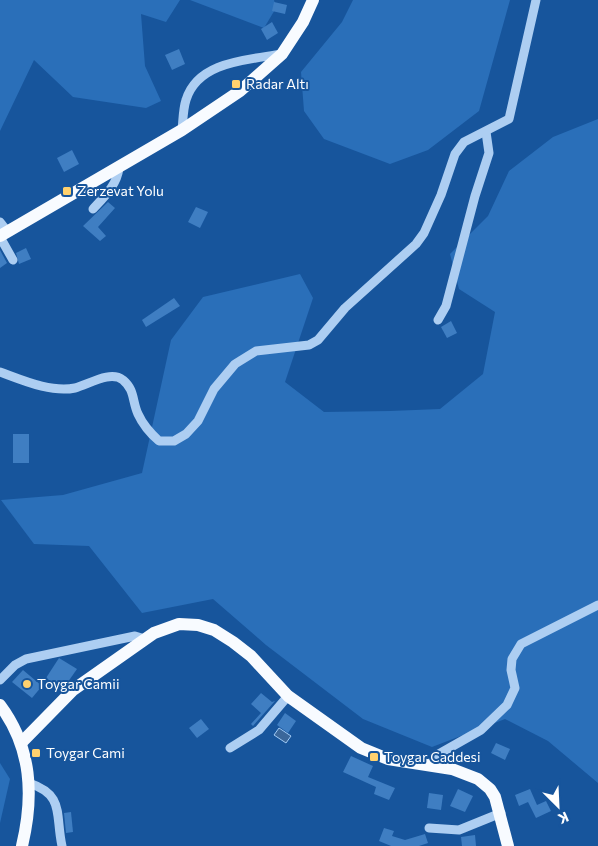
<svg xmlns="http://www.w3.org/2000/svg" width="598" height="846" font-family="Commissioner,sans-serif">
	<style>
		.green { fill: #2a6fb9 }
		.water { fill: #3b679a; stroke: #a0caf5 }
		.building { fill: #3f7ec2 }
		.lines { fill: none; stroke-linecap: round; stroke-linejoin: round }
		.minor { stroke: #adcef2; stroke-width: 9 }
		.major { stroke: #f8fbff; stroke-width: 12 }
		.poi-dot { fill: #ffd16e; stroke: #17559c; stroke-width: 2 }
		.labels { text-anchor: middle; stroke-width: 4; stroke-linejoin: round; paint-order: stroke }
		.poi-label { font-size: 14px; fill: #fff; stroke: #17559c; text-anchor: start }
	</style>
	<rect width="100%" height="100%" fill="#17559c"/>
	<!-- green -->
	<g class="green">
		<polygon points="0,0 180,0 166,22 141,14 145,66 161,101 146,108 73,97 34,60 0,131"/>
		<polygon points="190,0 274,0 276,8 264,28"/>
		<polygon points="353,0 510,0 479,111 428,150 390,164 324,139 304,111 301,72 342,22"/>
		<polygon points="598,119 598,783 548,741 505,719 432,747 363,719 266,645 213,599 142,613 89,546 34,544 1,500 63,495 142,473 171,340 203,297 300,274 313,298 285,382 324,412 390,411 440,409 483,374 495,312 459,289 450,254 488,216 509,171 553,137"/>
		<polygon points="0,763 10,779 0,823"/>
	</g>
	<!-- water -->
	<polygon class="water" points="279,728 291,736 286,743 274,735"/>
	<!-- building -->
	<g class="building">
		<polygon points="274,2 287,5 285,14 272,11"/>
		<polygon points="272,22 278,33 267,40 261,29"/>
		<polygon points="179,49 185,64 172,70 165,55"/>
		<polygon points="72,150 79,164 64,172 57,158"/>
		<polygon points="108,202 115,208 98,227 106,236 100,241 83,226"/>
		<polygon points="196,207 208,212 200,228 188,222"/>
		<polygon points="26,248 31,259 19,264 16,253"/>
		<polygon points="0,250 7,263 0,268"/>
		<polygon points="174,298 180,306 146,327 142,320"/>
		<polygon points="451,321 457,333 447,338 441,327"/>
		<rect x="13" y="434" width="16" height="29"/>
		<polygon points="59,658 77,669 63,689 46,678"/>
		<polygon points="23,670 42,686 32,698 12,682"/>
		<polygon points="261,693 272,702 275,701 253,726 251,724 261,713 251,704"/>
		<polygon points="285,713 296,721 288,733 277,725"/>
		<polygon points="201,719 209,729 197,738 189,728"/>
		<polygon points="496,743 510,749 505,760 491,753"/>
		<polygon points="351,756 373,766 368,777 395,788 389,800 374,794 376,787 343,772"/>
		<polygon points="458,789 473,796 465,812 450,806"/>
		<polygon points="530,789 537,805 546,801 551,811 536,818 528,802 519,806 515,795"/>
		<polygon points="429,793 443,795 441,810 427,808"/>
		<polygon points="71,812 73,832 66,833 64,813"/>
		<polygon points="384,828 394,831 392,836 405,840 425,834 428,843 419,846 391,846 379,841"/>
		<polygon points="475,835 476,846 462,846 461,837"/>
	</g>
	<g class="lines">
		<!-- minor -->
		<g class="minor">
			<path d="M 182,130 C 183,121 183,109 186,100 C 198,61 248,60 282,54"/>
			<path d="M 93,209 C 104,197 117,185 119,168"/>
			<polyline points="0,222 7,231"/>
			<polyline points="0,237 13,260"/>
			<polyline points="438,320 446,306 475,196 489,153 486,132"/>
			<path d="M 0,372 C 22,380 51,393 75,388 C 88,385 110,370 123,380 C 135,390 132,401 138,414 C 143,425 150,433 159,441 L 174,441 L 186,434 L 198,421 L 214,389 L 235,364 L 256,351 L 309,345 L 318,340 L 345,308 L 416,244 L 424,233 L 441,195 L 455,154 L 464,142 L 509,119 L 536,0"/>
			<polyline points="0,680 15,665 26,659 135,636 145,639"/>
			<polyline points="230,748 259,730 288,696"/>
			<polyline points="429,766 437,755 481,730 507,705 515,688 511,670 512,659 521,644 598,605"/>
			<path d="M 29,783 C 65,795 55,814 62,846"/>
			<polyline points="429,828 459,830 501,813"/>
		</g>
		<!-- major -->
		<g class="major">
			<polyline points="0,236 182,130 240,91 282,54 303,22 313,0"/>
			<path d="M 0,705 C 32,748 34,796 22,846"/>
			<polyline points="22,742 73,690 154,633 179,624 198,625 214,630 233,642 251,656 288,696 361,748 388,759 452,769 478,779 490,789 495,797 508,846"/>
		</g>
	</g>
	<!-- markers -->
	<g class="poi-dot">
		<rect x="231" y="79" width="10" height="10" rx="2.5"/>
		<rect x="62" y="186" width="10" height="10" rx="2.5"/>
		<circle cx="27" cy="684" r="5"/>
		<rect x="31" y="748" width="10" height="10" rx="2.5"/>
		<rect x="369" y="752" width="10" height="10" rx="2.5"/>
	</g>
	<g class="labels">
		<!-- poi labels -->
		<g class="poi-label">
			<text x="246" y="89">Radar Altı</text>
			<text x="77" y="196">Zerzevat Yolu</text>
			<text x="37" y="689">Toygar Camii</text>
			<text x="46" y="758">Toygar Cami</text>
			<text x="384" y="762">Toygar Caddesi</text>
		</g>
	</g>
	<!-- north arrow -->
	<g transform="translate(558 806) rotate(156)" stroke="#17559c" stroke-width="4" paint-order="stroke">
	<path d="M0-4L9 19L0 12L-9 19Z" fill="#ffffff"/>
	<text y="-8" font-size="14" font-weight="bold" text-anchor="middle" fill="#ffffff">K</text>
	</g>
</svg>
